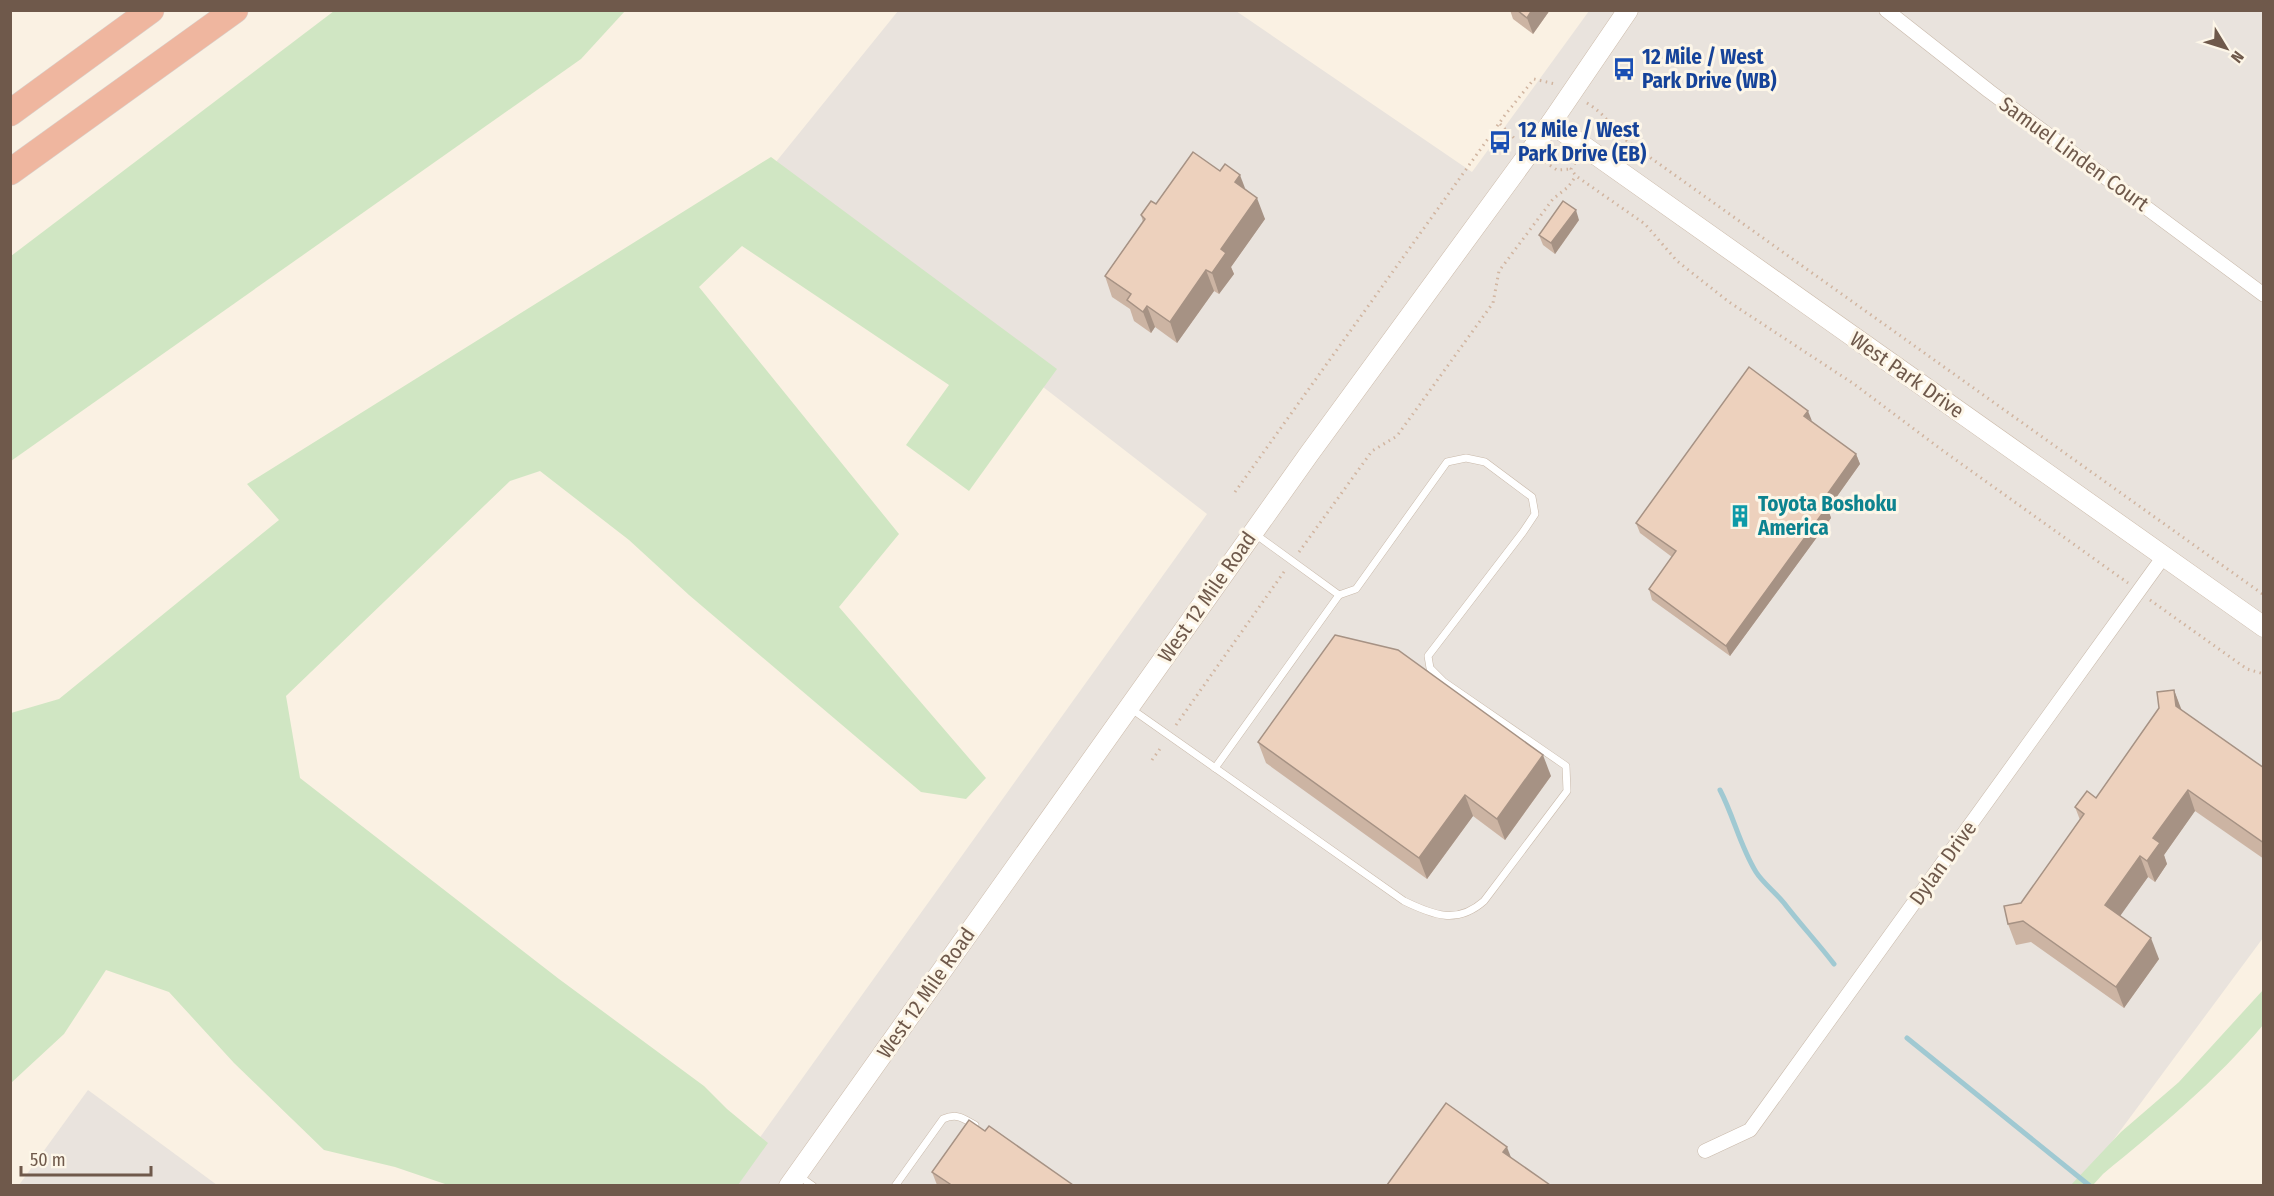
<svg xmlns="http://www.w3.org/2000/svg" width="2274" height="1196" font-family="'Fira Sans Condensed',sans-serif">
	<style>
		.industrial { fill: #e9e3dd }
		.green { fill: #d0e6c3 }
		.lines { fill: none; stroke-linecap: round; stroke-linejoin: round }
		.stream { stroke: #a0c9d2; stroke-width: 5 }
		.lane-casing { stroke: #c9b9aa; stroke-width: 8 }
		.street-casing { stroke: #c9b9aa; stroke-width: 15 }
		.secondary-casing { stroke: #ccbaa9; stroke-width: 21 }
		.highway-casing { stroke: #d7d1cd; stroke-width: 27 }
		.path { stroke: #d1b5a0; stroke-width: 3; stroke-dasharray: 1.5 4.5; stroke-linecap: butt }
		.lane { stroke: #fff; stroke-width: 7 }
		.street { stroke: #fff; stroke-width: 14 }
		.secondary { stroke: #fff; stroke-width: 20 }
		.highway { stroke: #efb69f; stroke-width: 26 }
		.wall { fill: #ccb4a3 }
		.shaded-wall { fill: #a69284 }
		.building { fill: #edd1bd; stroke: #a69284; stroke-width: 1.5 }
		.labels { text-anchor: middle; stroke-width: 6; stroke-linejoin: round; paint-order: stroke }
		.transit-label { font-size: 21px; font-weight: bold; fill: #164399; stroke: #fdf6e8; text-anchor: start }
		.street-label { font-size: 21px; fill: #6f594b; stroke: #fdf6e8 }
		.culture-label { font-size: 21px; font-weight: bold; fill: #0d838f; stroke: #fdf6e8; text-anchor: start }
	</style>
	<rect width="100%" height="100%" fill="#faf1e3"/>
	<!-- industrial -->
	<g class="industrial">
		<polygon points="898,11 1236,11 1472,172 1589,11 2263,11 2263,938 2080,1185 725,1186 1207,514 767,173"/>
		<polygon points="88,1090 217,1185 19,1185"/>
	</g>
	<!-- green -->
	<g class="green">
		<polygon points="334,11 625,11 581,59 11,461 11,256"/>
		<polygon points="771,157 1057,369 969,491 906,445 949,385 742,246 699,287 899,534 839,607 986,778 966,799 921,792 689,595 629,540 540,471 510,481 286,696 300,778 559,979 704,1086 727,1109 768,1143 738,1185 448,1185 395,1167 324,1150 234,1063 169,992 106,970 64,1034 11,1083 11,713 59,699 279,520 247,484"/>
		<path d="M 2263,990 L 2263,1025 C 2216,1081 2159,1128 2103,1174 L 2093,1185 L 2071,1185 L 2121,1132 L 2179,1082 Z"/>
	</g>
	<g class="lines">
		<!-- stream -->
		<g class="stream">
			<path d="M 1720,790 C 1734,817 1740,846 1756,872 C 1763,883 1775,892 1784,903 C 1800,924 1818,943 1834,964"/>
			<polyline points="1907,1038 2090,1186"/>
		</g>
		<!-- lane casing -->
		<g class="lane-casing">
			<g id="lane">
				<path d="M 1130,708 L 1404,901 C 1433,915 1457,925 1484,901 L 1567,791 L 1566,766 L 1444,682 L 1430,668 L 1428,656 L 1523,532 L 1535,514 L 1532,497 L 1485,462 L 1466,458 L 1447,462 L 1356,589 L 1339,595 L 1255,534"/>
				<polyline points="1215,768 1339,595"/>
				<polyline points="799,1176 813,1186"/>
				<path d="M 895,1186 L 943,1119 C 957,1113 963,1118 975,1125"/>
			</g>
		</g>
		<!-- street casing -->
		<g class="street-casing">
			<g id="street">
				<polyline points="1886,10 1989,91 2264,295"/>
				<polyline points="1705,1151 1750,1130 2164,556"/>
			</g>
		</g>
		<!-- secondary casing -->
		<g class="secondary-casing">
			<g id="secondary">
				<polyline points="1551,123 2264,627"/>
				<polyline points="789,1186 1309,454 1551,123 1628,10"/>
			</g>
		</g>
		<!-- highway casing -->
		<g class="highway-casing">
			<g id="highway">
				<polyline points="10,113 151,10"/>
				<polyline points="10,172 235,10"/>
			</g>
		</g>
		<!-- path -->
		<g class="path">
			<path d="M 1587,103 C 1605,114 1612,127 1627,141 L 2264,595"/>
			<polyline points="1500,124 1516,140"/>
			<polyline points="1597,133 1608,120"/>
			<polyline points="1545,162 1557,170 1571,169"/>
			<polyline points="1575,163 1571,169 1576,176 1645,224 1677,261 1729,302 1854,384 1942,450 2128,583"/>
			<polyline points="1235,492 1505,115 1534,79 1555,84"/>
			<polyline points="1299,552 1372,451 1397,436 1493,303 1499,271 1553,199 1568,187 1576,176"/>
			<polyline points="2150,600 2247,669 2264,674"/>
			<polyline points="1176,725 1286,569"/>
			<polyline points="1152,760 1162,746"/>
		</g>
		<!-- lane -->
		<use href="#lane" class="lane"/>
		<!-- street -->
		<use href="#street" class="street"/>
		<!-- secondary -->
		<use href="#secondary" class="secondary"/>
		<!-- highway -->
		<use href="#highway" class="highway"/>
	</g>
	<!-- wall -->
	<g class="wall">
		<polygon points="1510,10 1550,10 1533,34 1513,19"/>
		<polygon points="1246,189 1265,219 1231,267 1234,274 1219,294 1214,291 1177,343 1155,327 1151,333 1134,321 1130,309 1112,297 1105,276 1143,222 1141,215"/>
		<polygon points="1579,220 1555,254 1543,245 1539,235"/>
		<polygon points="1812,422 1856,454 1860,464 1828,509 1831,518 1730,656 1652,600 1649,589 1672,557 1640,533 1636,523"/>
		<polygon points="2174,690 2181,710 2264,768 2264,859 2195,811 2164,855 2167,864 2155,882 2148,877 2120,915 2159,959 2124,1008 2031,942 2016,945 2008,924 2021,903 2080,820 2075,807 2096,798"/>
		<polygon points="1258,742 1551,776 1505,840 1473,816 1427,879 1266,763"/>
		<polygon points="985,1131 1073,1185 937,1185 932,1172"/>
	</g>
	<!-- shaded-wall -->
	<g class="shaded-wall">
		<polygon points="1532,10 1550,10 1533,34 1527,18"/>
		<polygon points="1240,175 1248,196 1235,182"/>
		<polygon points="1257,198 1265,219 1231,267 1234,274 1219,294 1212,273 1221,249"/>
		<polygon points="1576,210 1579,220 1555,254 1551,243"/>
		<polygon points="1206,270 1214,291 1177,343 1170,322"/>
		<polygon points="1147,306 1155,327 1151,333 1143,312"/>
		<polygon points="1808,411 1812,421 1804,416"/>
		<polygon points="1856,454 1860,464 1828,509 1831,518 1730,656 1726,646 1821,503"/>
		<polygon points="2174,690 2182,711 2176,706"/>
		<polygon points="1543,755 1551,776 1505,840 1497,819"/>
		<polygon points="2188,790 2195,811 2164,855 2167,864 2155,882 2147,861 2153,838"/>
		<polygon points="1465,795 1473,816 1427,879 1419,858"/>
		<polygon points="2140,856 2148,877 2113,926 2105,905"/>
		<polygon points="2151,938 2159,959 2124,1008 2116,987"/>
		<polygon points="1507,1147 1515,1168 1503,1152"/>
	</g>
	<!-- building -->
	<g class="building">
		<polygon points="1517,10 1532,10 1527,18"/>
		<polygon points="1193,152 1220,171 1225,164 1240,175 1235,182 1257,198 1221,249 1226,253 1212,273 1206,270 1170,322 1147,306 1143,312 1127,300 1131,294 1105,276 1145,219 1141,215 1151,201 1156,204"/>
		<polygon points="1563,201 1576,210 1551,243 1539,235"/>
		<polygon points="1749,367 1808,411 1804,416 1856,454 1821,503 1827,507 1726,646 1649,589 1676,551 1636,523"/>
		<polygon points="1335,635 1398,650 1543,755 1497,819 1465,795 1419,858 1258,742"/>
		<polygon points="2174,690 2176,706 2264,768 2264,843 2188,790 2153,838 2160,843 2147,861 2140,856 2105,905 2151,938 2116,987 2023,921 2008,924 2004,906 2021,903 2084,814 2075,807 2087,791 2096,798 2159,708 2157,692"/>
		<polygon points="1446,1103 1507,1147 1503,1152 1550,1185 1387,1185"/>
		<polygon points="969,1120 985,1131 989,1126 1073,1185 949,1185 950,1184 932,1172"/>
	</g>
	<!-- icons -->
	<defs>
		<g id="bus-bare" transform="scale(1.8)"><path d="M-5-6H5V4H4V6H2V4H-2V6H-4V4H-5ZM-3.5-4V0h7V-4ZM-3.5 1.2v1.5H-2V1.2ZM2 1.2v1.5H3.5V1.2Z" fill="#1a4fb4" stroke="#fdf6e8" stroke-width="2.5" paint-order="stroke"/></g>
		<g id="building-bare" transform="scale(1.8)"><path d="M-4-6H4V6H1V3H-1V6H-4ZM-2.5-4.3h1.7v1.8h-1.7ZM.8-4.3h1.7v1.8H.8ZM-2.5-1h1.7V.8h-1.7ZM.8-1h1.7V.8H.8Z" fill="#0f9aa8" stroke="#fdf6e8" stroke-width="2.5" paint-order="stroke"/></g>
	</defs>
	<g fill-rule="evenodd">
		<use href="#bus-bare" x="1624" y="69"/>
		<use href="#bus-bare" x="1500" y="142"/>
		<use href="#building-bare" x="1740" y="516"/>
	</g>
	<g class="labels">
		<!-- transit labels -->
		<g class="transit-label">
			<text x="1642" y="64">12 Mile / West<tspan x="1642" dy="24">Park Drive (WB)</tspan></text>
			<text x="1518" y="137">12 Mile / West<tspan x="1518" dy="24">Park Drive (EB)</tspan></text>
		</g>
		<!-- street labels -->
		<g class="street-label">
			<text transform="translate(2074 154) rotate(36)" y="7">Samuel Linden Court</text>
			<text transform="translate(1907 375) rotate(35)" y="7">West Park Drive</text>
			<text transform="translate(1207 597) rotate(-55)" y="7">West 12 Mile Road</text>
			<text transform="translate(1943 863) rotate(-54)" y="7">Dylan Drive</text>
			<text transform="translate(926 993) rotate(-55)" y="7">West 12 Mile Road</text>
		</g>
		<!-- culture labels -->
		<g class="culture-label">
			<text x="1758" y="511">Toyota Boshoku<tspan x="1758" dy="24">America</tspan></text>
		</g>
	</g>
	<!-- border -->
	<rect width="2274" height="1196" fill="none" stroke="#6f594b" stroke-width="24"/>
	<!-- north arrow -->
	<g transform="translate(2226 48) rotate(128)" stroke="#fdf6e8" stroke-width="4.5" paint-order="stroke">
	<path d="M0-4.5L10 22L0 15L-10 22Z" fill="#6f594b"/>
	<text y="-9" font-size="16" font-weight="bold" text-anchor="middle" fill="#6f594b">N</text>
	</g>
	<!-- scale -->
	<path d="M21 1166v9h130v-9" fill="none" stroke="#6f594b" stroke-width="3"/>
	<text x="30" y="1166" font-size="18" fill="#6f594b" stroke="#fdf6e8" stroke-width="4.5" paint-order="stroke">50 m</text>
</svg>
